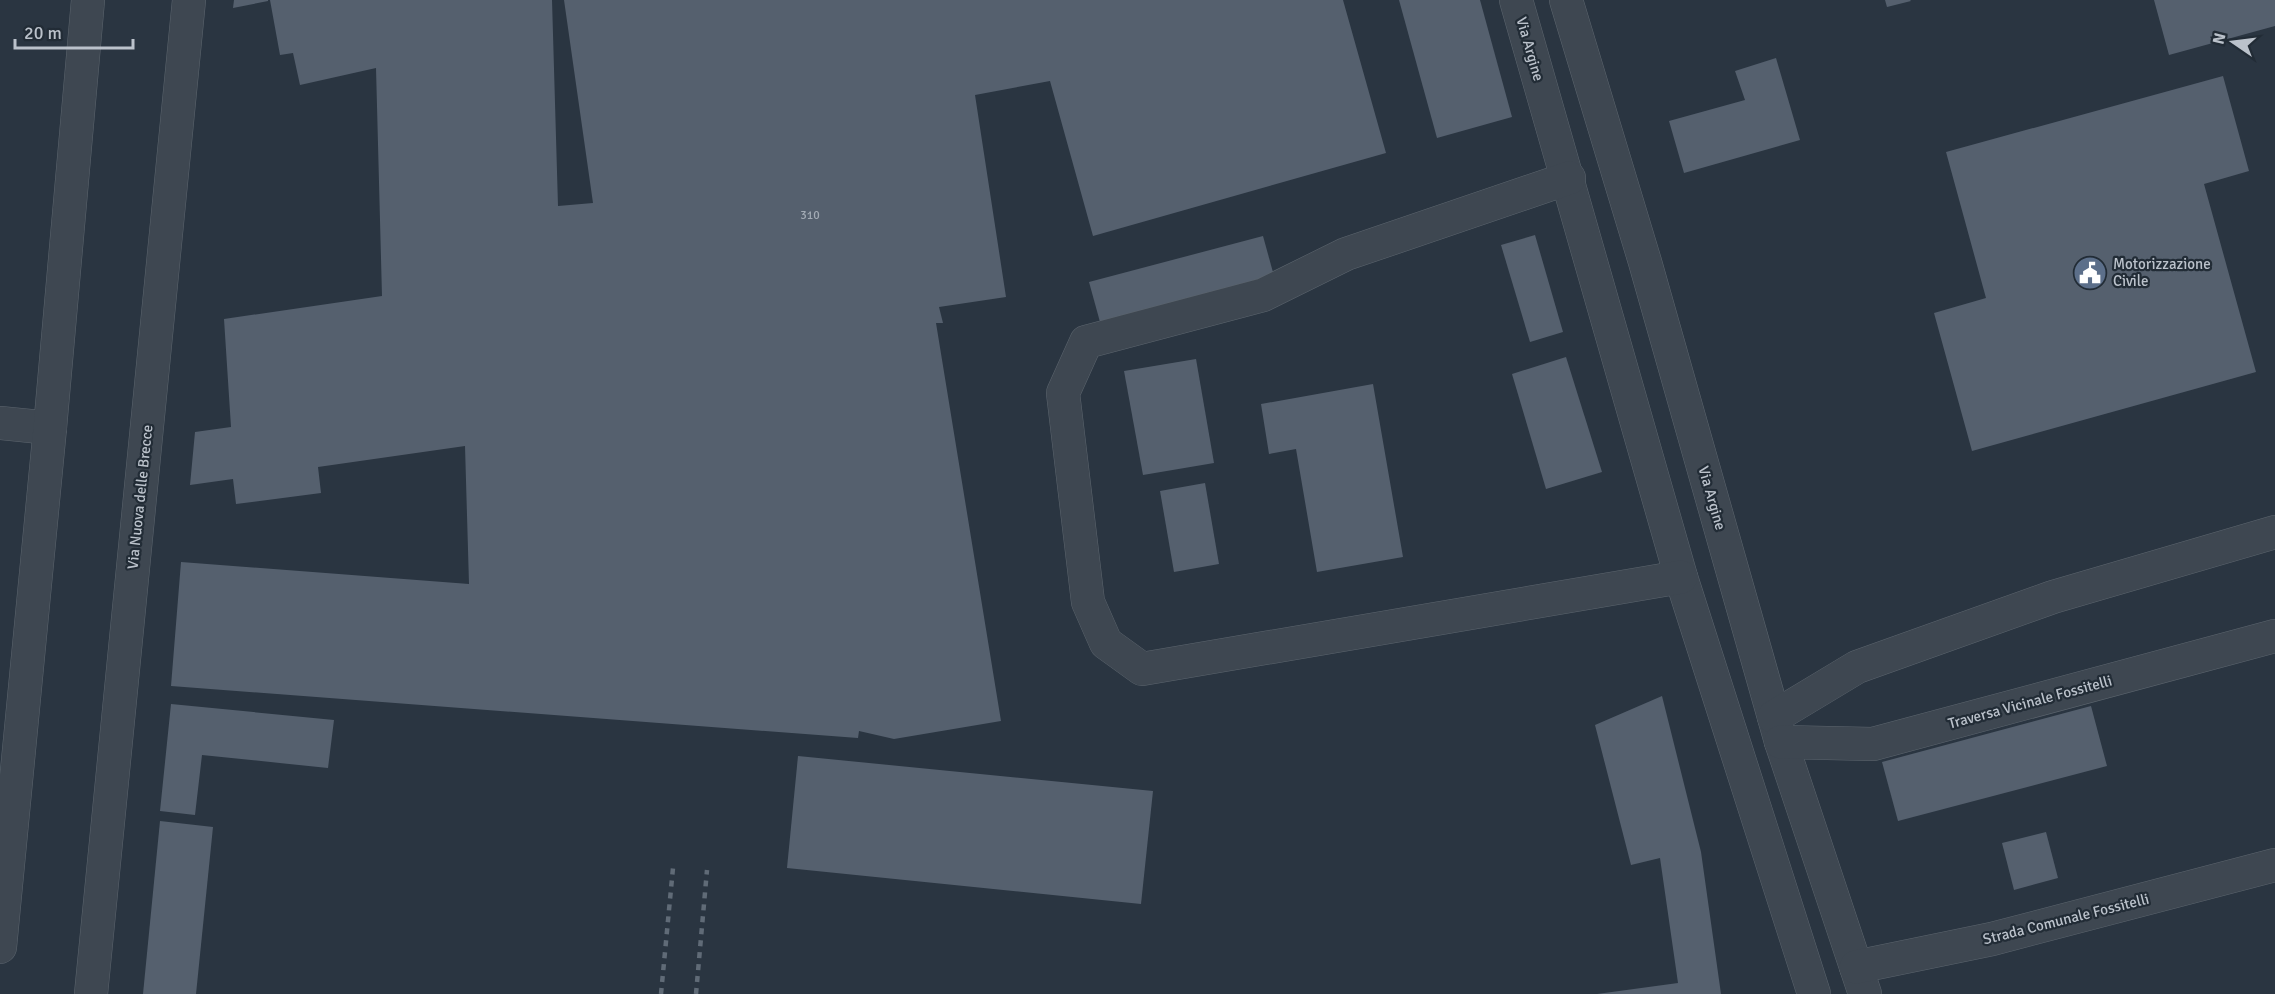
<svg xmlns="http://www.w3.org/2000/svg" width="2275" height="994" font-family="Signika,sans-serif">
	<style>
		.building { fill: #55606e }
		.lines { fill: none; stroke-linecap: round; stroke-linejoin: round }
		.minor-casing { stroke: #5c656e; stroke-width: 34 }
		.minor { stroke: #3e4751; stroke-width: 33 }
		.rail { stroke: #606b77; stroke-width: 4.5; stroke-dasharray: 6 6; stroke-linecap: butt }
		.labels { text-anchor: middle; stroke-width: 4.5; stroke-linejoin: round; paint-order: stroke }
		.number-label { font-size: 12px; fill: #a2aab4 }
		.street-label { font-size: 15px; fill: #bbc2cb; stroke: #222c36 }
		.poi-label { font-size: 15px; fill: #bbc2cb; stroke: #222c36; text-anchor: start }
	</style>
	<rect width="100%" height="100%" fill="#2a3541"/>
	<!-- building -->
	<g class="building">
		<polygon points="234,0 268,0 268,1 233,8"/>
		<polygon points="270,0 552,0 558,206 593,203 564,0 1343,0 1386,153 1093,236 1050,81 975,95 1006,297 939,307 943,323 936,323 1001,721 894,739 859,731 858,738 171,686 181,562 469,584 465,446 318,467 321,493 236,504 233,479 190,485 195,432 231,427 224,319 382,296 376,68 300,85 293,53 280,55"/>
		<polygon points="1399,0 1480,0 1512,117 1437,138"/>
		<polygon points="1885,0 1910,0 1911,1 1887,7"/>
		<polygon points="2154,0 2275,0 2275,26 2169,55"/>
		<polygon points="1776,58 1800,140 1684,173 1669,121 1745,100 1735,71"/>
		<polygon points="2223,76 2249,171 2204,184 2256,372 1972,451 1934,313 1986,298 1946,152"/>
		<polygon points="1535,235 1563,332 1530,342 1501,245"/>
		<polygon points="1263,236 1274,276 1100,322 1089,282"/>
		<polygon points="1566,357 1602,472 1546,489 1512,374"/>
		<polygon points="1196,359 1214,463 1143,475 1124,371"/>
		<polygon points="1373,384 1403,557 1317,572 1296,449 1269,454 1261,404"/>
		<polygon points="1205,483 1219,564 1174,572 1160,491"/>
		<polygon points="1662,696 1701,852 1721,994 1597,994 1678,983 1660,858 1631,865 1595,725"/>
		<polygon points="171,704 334,720 328,768 202,755 195,815 160,811"/>
		<polygon points="2091,706 2107,766 1898,821 1882,762"/>
		<polygon points="798,756 1153,791 1141,904 787,868"/>
		<polygon points="160,821 213,827 196,994 143,994"/>
		<polygon points="2046,832 2058,878 2014,890 2002,843"/>
	</g>
	<g class="lines">
		<!-- minor casing -->
		<g class="minor-casing">
			<g id="minor">
				<polyline points="1516,0 1681,577 1814,994"/>
				<polyline points="1566,0 1645,262 1781,742 1865,994"/>
				<polyline points="1569,178 1346,254 1263,295 1086,342 1063,393 1088,602 1106,643 1142,669 1681,577"/>
				<polyline points="0,423 50,428"/>
				<polyline points="1774,717 1857,667 2053,597 2275,532"/>
				<polyline points="1781,742 1873,744 2275,636"/>
				<polyline points="0,947 50,428 88,0"/>
				<polyline points="1856,967 1992,939 2275,865"/>
				<polyline points="91,994 189,0"/>
			</g>
		</g>
		<!-- minor -->
		<use href="#minor" class="minor"/>
		<!-- rail -->
		<g class="rail">
			<polyline points="661,994 673,868"/>
			<polyline points="696,994 707,870"/>
		</g>
	</g>
	<!-- icons -->
	<defs>
		<g id="civic-disc" transform="scale(1.725)"><circle r="9.5" fill="#5c6f8a" stroke="#222c36"/><path d="M-.6-6.5H3V-4.5H.6V-3L4-1V1h2V6H-6V1h2V-1L-.6-3ZM-1.2 2.5V6h2.4V2.5Z" fill="#fff"/></g>
	</defs>
	<g fill-rule="evenodd">
		<use href="#civic-disc" x="2090" y="273"/>
	</g>
	<g class="labels">
		<!-- number labels -->
		<g class="number-label">
			<text x="810" y="219">310</text>
		</g>
		<!-- street labels -->
		<g class="street-label">
			<text transform="translate(1530 49) rotate(74)" y="5">Via Argine</text>
			<text transform="translate(140 497) rotate(-84)" y="5">Via Nuova delle Brecce</text>
			<text transform="translate(1712 498) rotate(74)" y="5">Via Argine</text>
			<text transform="translate(2030 702) rotate(-15)" y="5">Traversa Vicinale Fossitelli</text>
			<text transform="translate(2066 919) rotate(-14)" y="5">Strada Comunale Fossitelli</text>
		</g>
		<!-- poi labels -->
		<g class="poi-label">
			<text x="2113" y="269">Motorizzazione<tspan x="2113" dy="17">Civile</tspan></text>
		</g>
	</g>
	<!-- north arrow -->
	<g transform="translate(2233 42) rotate(284)" stroke="#222c36" stroke-width="4.5" paint-order="stroke">
	<path d="M0-4.5L10 22L0 15L-10 22Z" fill="#bbc2cb"/>
	<text y="-9" font-size="16" font-weight="bold" text-anchor="middle" fill="#bbc2cb">N</text>
	</g>
	<!-- scale -->
	<path d="M15 39v9h118v-9" fill="none" stroke="#bbc2cb" stroke-width="3"/>
	<text x="24" y="39" font-size="18" fill="#bbc2cb" stroke="#222c36" stroke-width="4.5" paint-order="stroke">20 m</text>
</svg>
